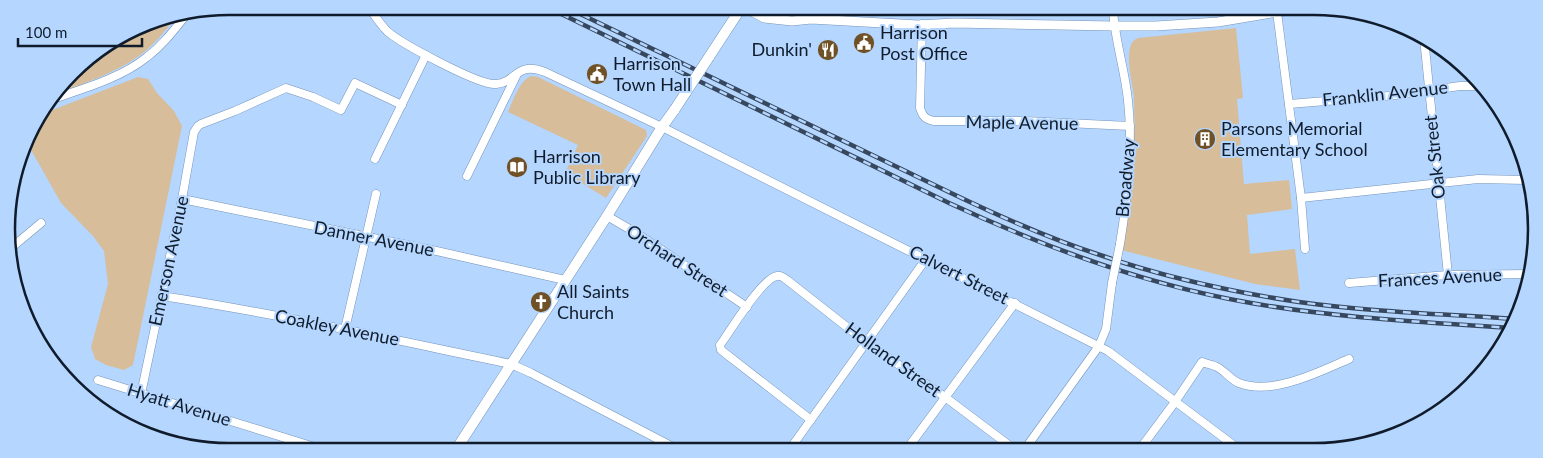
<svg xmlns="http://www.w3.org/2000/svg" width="1543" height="458" font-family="Lato,sans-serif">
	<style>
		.green { fill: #d7bd99 }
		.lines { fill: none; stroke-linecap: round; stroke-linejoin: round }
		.minor-casing { stroke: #7594ba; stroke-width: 9 }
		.tertiary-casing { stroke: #7594ba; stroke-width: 10 }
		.secondary-casing { stroke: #7594ba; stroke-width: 11 }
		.minor { stroke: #fff; stroke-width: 8 }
		.tertiary { stroke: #fff; stroke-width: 9 }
		.secondary { stroke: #fff; stroke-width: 10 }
		.rail-casing { stroke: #37485e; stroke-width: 4.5 }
		.rail { stroke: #b5d6ff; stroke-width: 2.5; stroke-dasharray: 8; stroke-linecap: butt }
		.minor-bridge-casing { stroke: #7594ba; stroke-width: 9; stroke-linecap: butt }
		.secondary-bridge-casing { stroke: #7594ba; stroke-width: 11; stroke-linecap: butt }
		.minor-bridge { stroke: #fff; stroke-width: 8 }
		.secondary-bridge { stroke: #fff; stroke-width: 10 }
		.labels { text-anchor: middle; stroke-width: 4; stroke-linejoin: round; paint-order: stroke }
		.poi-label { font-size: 18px; fill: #101c2b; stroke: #b5d6ff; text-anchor: start }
		.street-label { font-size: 18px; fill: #101c2b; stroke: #b5d6ff }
		.rim { fill: none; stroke: #101c2b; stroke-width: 2.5 }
	</style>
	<rect width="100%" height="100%" fill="#b5d6ff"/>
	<!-- green -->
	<g class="green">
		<path d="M 177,17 C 168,26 161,37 151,46 C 127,69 88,82 58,93 L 82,62 L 144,23 Z"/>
		<path d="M 1236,28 L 1243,98 L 1237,99 L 1244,184 L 1289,180 L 1292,209 L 1247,215 L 1250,254 L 1295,249 L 1300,290 L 1255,284 L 1121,250 C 1126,212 1131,174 1134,136 C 1135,124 1134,111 1134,98 C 1133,83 1121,44 1138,38 Z"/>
		<path d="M 531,76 L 538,77 L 646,130 L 647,136 L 606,198 L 565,173 L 578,145 L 508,112 C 513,101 519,81 531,76 Z"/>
		<polygon points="138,77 148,79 157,93 174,111 182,126 133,365 124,370 106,365 95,359 91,347 108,284 104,251 93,236 61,203 26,141 29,130 42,114"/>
	</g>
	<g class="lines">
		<!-- minor casing -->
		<g class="minor-casing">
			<g id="minor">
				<path d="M 368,7 C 374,14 380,24 387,31 C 400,43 480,86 496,84 C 518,82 515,61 545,72 L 662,127 L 1108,351 L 1240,450"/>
				<path d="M 1113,10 C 1115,41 1125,70 1128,101 C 1133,144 1127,201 1120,244"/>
				<polyline points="1277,12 1301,198 1305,249"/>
				<path d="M 922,24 L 920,108 C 923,117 925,119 934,121 L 1024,121 L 1130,126"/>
				<polyline points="1424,38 1448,275"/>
				<path d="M 53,99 C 85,88 121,78 147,57 C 163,45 174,30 186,15"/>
				<polyline points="1289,104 1388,96 1460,86 1480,86"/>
				<polyline points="375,159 426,55"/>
				<polyline points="467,176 517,74"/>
				<polyline points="1301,198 1478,179 1530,180"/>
				<polyline points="182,199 432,250 565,280"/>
				<polyline points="607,216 638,234 747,307"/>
				<polyline points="11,248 41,223"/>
				<polyline points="1349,283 1448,275 1532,274"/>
				<path d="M 162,296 C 279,314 395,340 511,364 L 531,373 L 675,448"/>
				<polyline points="345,329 376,194"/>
				<polyline points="98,380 318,448"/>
				<polyline points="141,394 182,199 194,132 198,126 201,124 235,111 286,88 313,97 341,110 355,83 402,105"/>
				<path d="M 811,420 L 721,350 L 720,345 L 725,338 C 733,326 764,277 777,276 C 781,275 784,278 787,280 L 866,342 L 945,397 L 1014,449"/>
				<polyline points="790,449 926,259"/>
				<polyline points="907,449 1015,303"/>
				<polyline points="1025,449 1099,346 1106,329 1112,283"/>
				<path d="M 1140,449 L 1175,402 L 1202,362 C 1207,364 1213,365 1217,367 C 1225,371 1231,380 1239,383 C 1272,396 1319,372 1349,359"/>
			</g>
		</g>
		<!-- tertiary casing -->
		<g class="tertiary-casing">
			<polyline id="tertiary" points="746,8 764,18 792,21 811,19 918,25 954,23 1114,26 1156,26 1218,22 1277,12 1292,10"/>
		</g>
		<!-- secondary casing -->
		<g class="secondary-casing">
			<g id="secondary">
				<polyline points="709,57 741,8"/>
				<polyline points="457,448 607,216 662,127 675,109"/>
			</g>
		</g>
		<!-- minor -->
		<use href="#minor" class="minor"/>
		<!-- tertiary -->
		<use href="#tertiary" class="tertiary"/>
		<!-- secondary -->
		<use href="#secondary" class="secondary"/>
		<!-- rail casing -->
		<g class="rail-casing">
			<g id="rail">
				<path d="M 547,7 L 949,203 C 1046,248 1146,285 1251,303 C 1337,318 1424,322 1512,328"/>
				<path d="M 568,8 L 953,194 C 1001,217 1050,239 1100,255 C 1164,277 1232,292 1299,302 C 1371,312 1443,314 1515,319"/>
			</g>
		</g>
		<!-- rail -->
		<use href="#rail" class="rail"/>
		<!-- minor-bridge casing -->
		<g class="minor-bridge-casing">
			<polyline id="minor-bridge" points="1112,283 1120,244"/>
		</g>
		<!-- secondary-bridge casing -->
		<g class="secondary-bridge-casing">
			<polyline id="secondary-bridge" points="675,109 709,57"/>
		</g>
		<!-- minor-bridge -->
		<use href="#minor-bridge" class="minor-bridge"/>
		<!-- secondary-bridge -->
		<use href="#secondary-bridge" class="secondary-bridge"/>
	</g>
	<!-- icons -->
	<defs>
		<g id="civic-disc" transform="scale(1.125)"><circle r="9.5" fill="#6f5125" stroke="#b5d6ff"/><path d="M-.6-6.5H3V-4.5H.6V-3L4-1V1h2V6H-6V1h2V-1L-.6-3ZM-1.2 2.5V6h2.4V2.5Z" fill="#fff"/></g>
		<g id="restaurant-disc" transform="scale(1.125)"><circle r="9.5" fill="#6f5125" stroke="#b5d6ff"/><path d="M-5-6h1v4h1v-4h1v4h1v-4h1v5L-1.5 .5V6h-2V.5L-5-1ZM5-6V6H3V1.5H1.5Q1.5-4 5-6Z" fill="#fff"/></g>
		<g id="building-disc" transform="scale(1.125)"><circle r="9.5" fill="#6f5125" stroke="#b5d6ff"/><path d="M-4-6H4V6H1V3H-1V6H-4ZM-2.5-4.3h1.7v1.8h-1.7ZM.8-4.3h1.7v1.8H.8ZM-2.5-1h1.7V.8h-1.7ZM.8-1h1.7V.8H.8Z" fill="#fff"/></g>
		<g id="library-disc" transform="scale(1.125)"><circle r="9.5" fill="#6f5125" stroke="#b5d6ff"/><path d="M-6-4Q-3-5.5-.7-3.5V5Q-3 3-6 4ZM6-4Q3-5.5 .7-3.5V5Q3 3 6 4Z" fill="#fff"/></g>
		<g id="church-disc" transform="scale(1.125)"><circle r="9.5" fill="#6f5125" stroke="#b5d6ff"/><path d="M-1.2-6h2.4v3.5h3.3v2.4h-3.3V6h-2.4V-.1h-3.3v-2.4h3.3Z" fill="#fff"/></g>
	</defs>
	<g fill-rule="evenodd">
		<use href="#civic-disc" x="864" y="43"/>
		<use href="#restaurant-disc" x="828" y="50"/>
		<use href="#civic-disc" x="597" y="74"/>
		<use href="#building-disc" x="1205" y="139"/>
		<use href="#library-disc" x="517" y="167"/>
		<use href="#church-disc" x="541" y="302"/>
	</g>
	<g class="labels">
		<!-- poi labels -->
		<g class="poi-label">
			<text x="880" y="39">Harrison<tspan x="880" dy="21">Post Office</tspan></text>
			<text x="812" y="56" text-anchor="end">Dunkin'</text>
			<text x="613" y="70">Harrison<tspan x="613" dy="21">Town Hall</tspan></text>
			<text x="1221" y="135">Parsons Memorial<tspan x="1221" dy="21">Elementary School</tspan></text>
			<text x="533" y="163">Harrison<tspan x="533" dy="21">Public Library</tspan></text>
			<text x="557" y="298">All Saints<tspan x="557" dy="21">Church</tspan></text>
		</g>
		<!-- street labels -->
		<g class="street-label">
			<text transform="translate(1385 94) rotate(-6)" y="6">Franklin Avenue</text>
			<text transform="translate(1022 123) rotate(1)" y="6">Maple Avenue</text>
			<text transform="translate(1435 157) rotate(-96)" y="6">Oak Street</text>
			<text transform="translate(1126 178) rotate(-85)" y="6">Broadway</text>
			<text transform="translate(374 239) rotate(11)" y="6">Danner Avenue</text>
			<text transform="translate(169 261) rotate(-78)" y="6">Emerson Avenue</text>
			<text transform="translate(677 261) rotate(33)" y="6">Orchard Street</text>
			<text transform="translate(959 275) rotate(27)" y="6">Calvert Street</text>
			<text transform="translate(1440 278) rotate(-3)" y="6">Frances Avenue</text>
			<text transform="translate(337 328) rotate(11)" y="6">Coakley Avenue</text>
			<text transform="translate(893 360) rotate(36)" y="6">Holland Street</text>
			<text transform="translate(179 405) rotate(17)" y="6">Hyatt Avenue</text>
		</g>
	</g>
	<!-- crop -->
	<path d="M0 0H1543V458H0ZM229 15H1314A214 214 0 0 1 1528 229V229A214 214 0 0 1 1314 443H229A214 214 0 0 1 15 229V229A214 214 0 0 1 229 15Z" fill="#b5d6ff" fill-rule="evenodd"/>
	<path class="rim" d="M229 15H1314A214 214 0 0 1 1528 229V229A214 214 0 0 1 1314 443H229A214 214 0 0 1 15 229V229A214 214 0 0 1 229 15Z"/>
	<!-- scale -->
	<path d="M18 38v8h124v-8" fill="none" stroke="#101c2b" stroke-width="2.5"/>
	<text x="25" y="38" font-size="15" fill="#101c2b" stroke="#b5d6ff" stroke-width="4" paint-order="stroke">100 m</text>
</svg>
